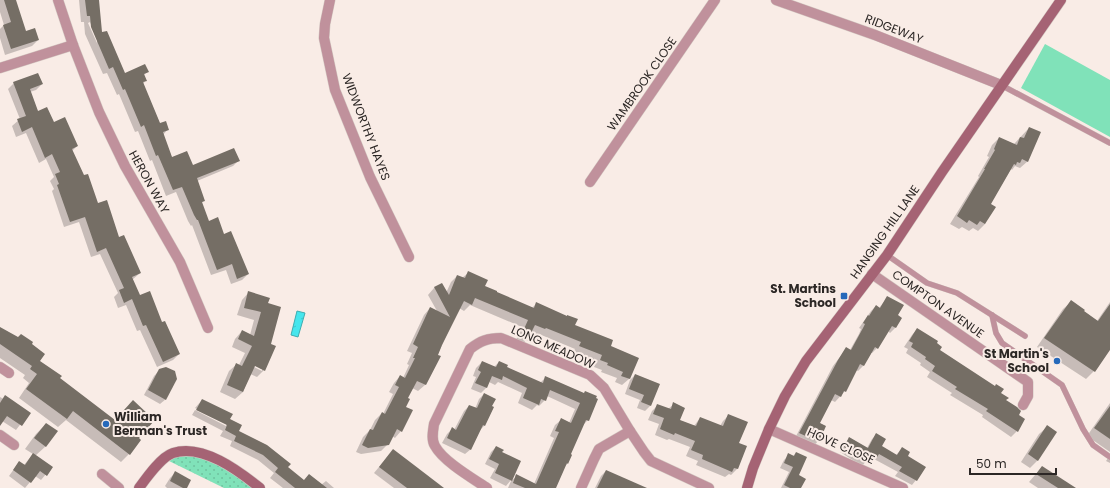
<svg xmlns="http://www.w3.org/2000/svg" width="1110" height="488" font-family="Poppins,sans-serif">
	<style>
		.grass { fill: url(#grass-dots) }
		.pitch { fill: #80e2b9 }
		.water { fill: url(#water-ripples); stroke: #3eadb1 }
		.shadow { fill: #0003; fill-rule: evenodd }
		.building { fill: #756e65 }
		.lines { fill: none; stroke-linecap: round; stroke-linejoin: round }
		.lane-casing { stroke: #d4c9c3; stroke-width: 6 }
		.street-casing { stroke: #d4c9c3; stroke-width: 11 }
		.secondary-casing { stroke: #d4c9c3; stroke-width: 11 }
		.lane { stroke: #c0919c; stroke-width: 5.5 }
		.street { stroke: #c0919c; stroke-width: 10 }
		.secondary { stroke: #a56374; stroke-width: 10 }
		.poi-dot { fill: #2669ba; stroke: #f9ece6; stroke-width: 1.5 }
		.labels { text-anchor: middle; stroke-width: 4; stroke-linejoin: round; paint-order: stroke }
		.street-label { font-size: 12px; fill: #2c2725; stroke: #f9ece6 }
		.poi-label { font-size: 12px; font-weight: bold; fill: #2c2725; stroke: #f9ece6; text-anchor: end }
	</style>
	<defs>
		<pattern id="grass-dots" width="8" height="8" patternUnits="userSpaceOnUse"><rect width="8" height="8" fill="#80e2b9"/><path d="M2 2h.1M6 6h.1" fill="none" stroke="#6fc29f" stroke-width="1.8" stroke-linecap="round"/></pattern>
		<pattern id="water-ripples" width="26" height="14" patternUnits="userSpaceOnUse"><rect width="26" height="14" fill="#46e6ed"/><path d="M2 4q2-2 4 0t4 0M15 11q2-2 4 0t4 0" fill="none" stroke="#3dc5cb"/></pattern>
	</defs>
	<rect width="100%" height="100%" fill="#f9ece6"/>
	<!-- grass -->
	<polygon class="grass" points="192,450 254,483 252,488 224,488 169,461 173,453"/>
	<!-- pitch -->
	<polygon class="pitch" points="1045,44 1110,80 1110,137 1021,88"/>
	<!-- water -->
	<polygon class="water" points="297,311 305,313 298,337 291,335"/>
	<!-- shadow -->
	<g class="shadow">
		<polygon points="0,0 14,0 25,33 38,40 32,46 5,55 0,38 0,29 4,25 0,12"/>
		<path d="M 79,0 L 98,0 L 101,34 L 125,74 L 148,71 L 144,75 L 146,80 L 143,84 L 160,124 L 168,129 L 163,135 L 172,158 L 192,166 L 239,160 L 233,166 L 197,181 L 204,200 L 201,204 L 208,222 L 224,235 L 248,274 L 242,280 L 231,284 L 226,270 L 211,275 L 192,225 L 191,226 L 188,221 L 176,192 L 166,196 L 152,160 L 150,161 L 138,131 L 135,132 L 119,94 L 117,95 L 107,73 L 103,74 L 85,34 L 84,22 L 81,22 ZM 90,22 L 97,38 L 97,43 L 88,23 Z"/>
		<polygon points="14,83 42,84 36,90 30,92 38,112 53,124 77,146 72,151 97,204 140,273 132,280 139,297 162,323 179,354 173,360 157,367 140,330 137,331 126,305 118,308 114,297 118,293 100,254 91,257 79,222 64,227 52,191 54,189 50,181 54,177 46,159 39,163 26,133 16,137 12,126 20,119 8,89"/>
		<polygon points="1029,128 1028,161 1020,168 1015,166 1012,170 1011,169 990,204 985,224 978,231 973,228 969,231 962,227 959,229 950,224 979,177 978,176 989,157 987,156 992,145 999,138 1014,144"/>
		<polygon points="468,273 484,287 532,308 536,304 610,347 637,358 629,379 622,385 615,382 617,378 601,372 602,370 594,367 596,361 573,352 575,349 539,334 538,336 530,332 526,340 520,347 514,344 522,327 470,305 464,311 459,308 437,356 439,357 425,385 418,391 412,388 407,398 401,431 395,438 392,436 388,444 381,451 361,454 356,452 363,437 370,430 375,420 382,413 383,414 393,394 389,392 394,383 400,376 403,378 409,365 407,364 412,353 407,351 424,315 430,308 437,311 428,295 434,288 442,284 446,293 451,282 457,276 462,278"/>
		<path d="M 249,292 L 267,304 L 269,344 L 264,370 L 257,377 L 250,374 L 243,392 L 235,399 L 220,392 L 229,371 L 237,364 L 239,365 L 245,353 L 232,347 L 235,339 L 242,331 L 250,335 L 254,320 L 237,315 L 242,300 ZM 251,363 L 262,369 L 262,371 L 250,365 Z"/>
		<polygon points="888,297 896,316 895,328 890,333 888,331 877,348 872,353 871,353 863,366 858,371 856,370 845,391 835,402 831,400 819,423 825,426 818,441 813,447 795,438 833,366 846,349 850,350 859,334 861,329 859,328 871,311 876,306 879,308"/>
		<polygon points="1071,302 1097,321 1110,302 1110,348 1094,371 1086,379 1037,347 1063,309"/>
		<polygon points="0,328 30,344 39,361 58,379 137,438 129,454 121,462 66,420 58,427 19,398 29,383 23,378 25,375 0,358"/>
		<polygon points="917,329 938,350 1000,393 1017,415 1024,420 1017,431 1011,437 982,417 983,415 950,395 952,393 927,377 930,372 920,365 921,363 906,353 908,349 904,347 912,335"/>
		<polygon points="482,362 494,367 499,362 506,367 540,383 546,377 584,394 588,420 583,425 569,454 568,463 564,467 552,488 508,488 511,481 517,476 534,484 554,438 550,436 555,425 561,420 569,423 575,409 547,396 545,400 539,406 537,405 532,410 518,403 522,393 498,382 495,385 489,382 486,388 481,393 471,389 476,377 473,376 476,368"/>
		<polygon points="160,370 166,399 160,404 144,395 154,376"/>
		<polygon points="635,375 659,385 650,406 645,411 637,408 640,400 625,394 630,380"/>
		<polygon points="484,394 491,406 493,408 484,426 479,431 471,449 465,454 442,443 447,434 452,429 454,430 464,411 469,406 475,409 479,399"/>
		<polygon points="0,397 29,413 16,430 2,421 0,423"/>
		<polygon points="202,400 229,420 238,431 303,481 321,485 326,481 334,488 283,488 270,478 274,473 258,460 230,446 232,441 220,436 223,431 192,415 195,410 226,426 226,424 195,408"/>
		<polygon points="1110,403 1110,452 1087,436"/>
		<polygon points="674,404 679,420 694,426 700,418 720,426 723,421 729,415 738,443 746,447 737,469 731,475 729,474 725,477 696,465 698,461 686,456 690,447 669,439 667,440 655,435 659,424 648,420 652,411 658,405 668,409"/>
		<polygon points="46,424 46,446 35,456 52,467 41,480 35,476 25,488 9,476 19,462 24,465 33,454 25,449 36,434"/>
		<polygon points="1047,427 1038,460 1030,468 1021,462 1039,434"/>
		<polygon points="877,434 881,447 896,455 902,449 916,480 912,485 895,476 898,472 874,459 871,461 868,459 862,466 840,452 845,443 850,438 867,448 872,439"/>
		<polygon points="496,447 501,453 511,480 506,486 490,478 495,469 485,464 491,452"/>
		<polygon points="393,450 440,488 394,488 374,473"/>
		<polygon points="796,453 797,476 800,488 781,488 789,472 780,468 784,460 789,455 793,456"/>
		<polygon points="1110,455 1110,463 1106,461"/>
		<polygon points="1042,467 1067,488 1038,488 1029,482"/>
		<polygon points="606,471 644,488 595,488 601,476"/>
		<polygon points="175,473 186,488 167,488 165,486 170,478"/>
	</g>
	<!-- building -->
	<g class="building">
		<polygon points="4,0 16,0 26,31 35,28 39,40 11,49 3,25 11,22"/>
		<polygon points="85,0 99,0 102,32 107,31 125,73 145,64 149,72 144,74 147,81 143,82 160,123 166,121 169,130 163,132 172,157 187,151 193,165 234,148 240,161 197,178 205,201 202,202 209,221 218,217 224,234 231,231 249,274 237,279 232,264 217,270 198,220 197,220 194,215 182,187 173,190 158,155 156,156 144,125 141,127 125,89 123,90 113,67 109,69 91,27 90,16 87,16"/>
		<polygon points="38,73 43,84 30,89 38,111 47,107 54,122 65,117 78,146 72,149 84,175 88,174 98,203 107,200 119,237 124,235 141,273 132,277 140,295 150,291 162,322 165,321 180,354 163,362 146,325 143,326 132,299 124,303 119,290 124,288 106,248 97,252 85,217 70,222 57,185 59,184 55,174 60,172 52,154 45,158 32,127 22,132 17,119 26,116 13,82"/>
		<polygon points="1029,127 1041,132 1028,162 1022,159 1020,163 1017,162 1016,165 1014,164 991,204 996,207 985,224 980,221 977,225 969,220 967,223 957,216 985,169 984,169 995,150 994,149 999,137 1017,145 1020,137 1024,138"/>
		<polygon points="468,271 488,280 485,286 497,291 497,292 534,308 536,302 567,316 567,315 578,319 575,325 613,340 611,346 639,358 630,379 621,376 623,372 607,365 608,363 600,360 602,355 579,346 581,342 546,328 545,329 535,325 527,341 520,338 528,320 475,298 472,305 464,301 442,345 438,355 441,356 426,385 417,381 408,398 410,399 406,407 413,410 402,432 397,429 389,445 368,448 362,445 370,429 373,430 382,412 385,414 399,387 395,385 400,375 405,378 415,358 413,358 418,347 413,344 430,307 450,317 434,287 442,283 449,295 457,275 465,278"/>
		<polygon points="248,291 270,298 268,303 281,307 271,344 276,346 265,371 255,366 243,392 227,385 236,363 242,366 252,346 238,339 242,330 254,336 261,312 244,308"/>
		<polygon points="887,296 904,305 898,315 902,318 896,328 892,326 878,349 875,347 864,366 860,364 846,392 844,391 841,397 835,394 820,423 826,426 819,442 799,433 838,360 846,347 851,350 863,328 865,324 863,323 868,315 869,316 876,305 880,308"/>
		<polygon points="1071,300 1085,310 1084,311 1098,321 1110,304 1110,350 1095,372 1044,338"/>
		<polygon points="0,327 18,337 21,334 33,342 32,344 45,354 40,361 62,376 60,378 115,420 133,400 150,416 149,417 154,421 139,438 141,440 130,455 73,411 67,419 26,389 37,374 30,369 32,366 0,344"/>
		<polygon points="917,328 938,341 937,343 942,347 940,350 995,386 996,384 1004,389 1001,393 1009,398 1006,400 1017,407 1021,411 1019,415 1025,419 1018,432 986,411 988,409 955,389 957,387 932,371 935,366 925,359 926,357 911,347 913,343 909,341"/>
		<polygon points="482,361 496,367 499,361 508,365 507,367 543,383 545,376 584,393 585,391 597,396 596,398 598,399 589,421 586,420 571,454 572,455 568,464 567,463 556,488 525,488 513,483 516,474 536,484 559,432 555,431 561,418 571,423 580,403 550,390 546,401 541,399 539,405 523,398 527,388 503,376 502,380 492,376 487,388 475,383 481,372 478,370"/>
		<polygon points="166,367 175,371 177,379 166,400 148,390 159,369"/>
		<polygon points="635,374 660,384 651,406 641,402 644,395 629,389"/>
		<polygon points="484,393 496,399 492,406 494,407 485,426 483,425 471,450 447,438 452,427 456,430 469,405 477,408"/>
		<polygon points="5,395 31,413 22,426 7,416 0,426 0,403"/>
		<polygon points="202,399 233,414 230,419 242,425 239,431 267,445 291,464 288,467 304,480 309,474 327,488 295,488 275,472 278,468 263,455 234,441 236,436 225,430 227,425 196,410"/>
		<polygon points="673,402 685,408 680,420 696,426 700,417 723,426 728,414 748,422 739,443 747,446 738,469 734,468 732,472 702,459 703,455 691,450 695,441 675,433 674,435 660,429 664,418 653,414 657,404 671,409"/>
		<polygon points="1110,406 1110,439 1094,428"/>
		<polygon points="46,423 58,431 46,447 34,438"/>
		<polygon points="1047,425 1057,432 1038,461 1028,454"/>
		<polygon points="876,433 886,439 882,446 897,455 902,447 910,452 908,456 926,467 917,481 899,471 902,467 879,454 877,457 872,454 867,462 844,447 849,437 868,448"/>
		<polygon points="496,446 504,450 502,452 521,461 512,481 495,473 499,464 489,459"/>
		<polygon points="393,449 414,465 444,488 407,488 379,467"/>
		<polygon points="796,452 807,457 799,475 806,479 801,488 790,488 784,485 793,467 784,463 788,453 794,456"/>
		<polygon points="33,453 53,467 47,476 40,471 31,483 13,470 19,461 25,465"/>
		<polygon points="1042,466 1076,488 1058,488 1036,474"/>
		<polygon points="606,470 647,488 597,488"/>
		<polygon points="175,471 191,480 187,488 183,488 170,481"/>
	</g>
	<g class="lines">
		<!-- lane casing -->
		<g class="lane-casing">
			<g id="lane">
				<polyline points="1001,85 1110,143"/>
				<polyline points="887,255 927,283 957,293 1025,336"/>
				<polyline points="992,315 996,333 1002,343 1062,385 1083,429 1093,445 1110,457"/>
			</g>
		</g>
		<!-- street casing -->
		<g class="street-casing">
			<g id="street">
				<polyline points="58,0 73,45 99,112 125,166 180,262 208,328"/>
				<polyline points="330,0 325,24 324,38 335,90 370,177 409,257"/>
				<polyline points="776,0 875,35 1001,85"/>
				<polyline points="0,68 73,45"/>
				<polyline points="590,182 715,0"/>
				<polyline points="872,274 1028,382 1028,396 1023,405"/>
				<polyline points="0,367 9,373"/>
				<polyline points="769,429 903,488"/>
				<polyline points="0,435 14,445"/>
				<polyline points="102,474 119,488"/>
				<path d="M 487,488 C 472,478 443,461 435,446 C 431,440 433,431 434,424 L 470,349 C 480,341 488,338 501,338 L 590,375 L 604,388 L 630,431 L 644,452 L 651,461 L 709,488"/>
				<polyline points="581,488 594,459 599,449 630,431"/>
			</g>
		</g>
		<!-- secondary casing -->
		<g class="secondary-casing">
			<g id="secondary">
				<path d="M 139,488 C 147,477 161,457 173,453 C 202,443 239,471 260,488"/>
				<polyline points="747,488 753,468 769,429 785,396 806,361 887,255 942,172 1061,0"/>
			</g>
		</g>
		<!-- lane -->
		<use href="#lane" class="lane"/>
		<!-- street -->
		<use href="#street" class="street"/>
		<!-- secondary -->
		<use href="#secondary" class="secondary"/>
	</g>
	<!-- markers -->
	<g class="poi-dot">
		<rect x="840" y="292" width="8" height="8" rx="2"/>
		<circle cx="1057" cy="361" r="4"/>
		<circle cx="106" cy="424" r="4"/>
	</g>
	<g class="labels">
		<!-- street labels -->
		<g class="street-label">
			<text transform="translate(894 29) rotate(21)" y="4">RIDGEWAY</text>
			<text transform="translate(642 84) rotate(-55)" y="4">WAMBROOK CLOSE</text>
			<text transform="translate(366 127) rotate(69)" y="4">WIDWORTHY HAYES</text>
			<text transform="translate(149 182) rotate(61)" y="4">HERON WAY</text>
			<text transform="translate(885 232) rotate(-55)" y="4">HANGING HILL LANE</text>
			<text transform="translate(938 304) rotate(35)" y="4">COMPTON AVENUE</text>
			<text transform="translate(553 347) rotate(24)" y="4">LONG MEADOW</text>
			<text transform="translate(841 446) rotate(24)" y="4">HOVE CLOSE</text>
		</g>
		<!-- poi labels -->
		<g class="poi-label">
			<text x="836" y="293">St. Martins<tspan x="836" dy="14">School</tspan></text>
			<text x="1049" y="358">St Martin's<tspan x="1049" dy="14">School</tspan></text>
			<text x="114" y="421" text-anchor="start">William<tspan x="114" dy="14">Berman's Trust</tspan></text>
		</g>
	</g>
	<!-- scale -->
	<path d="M970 468v6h86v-6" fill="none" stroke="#2c2725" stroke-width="2"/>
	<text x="976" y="468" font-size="12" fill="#2c2725" stroke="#f9ece6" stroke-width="3" paint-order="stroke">50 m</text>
</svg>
